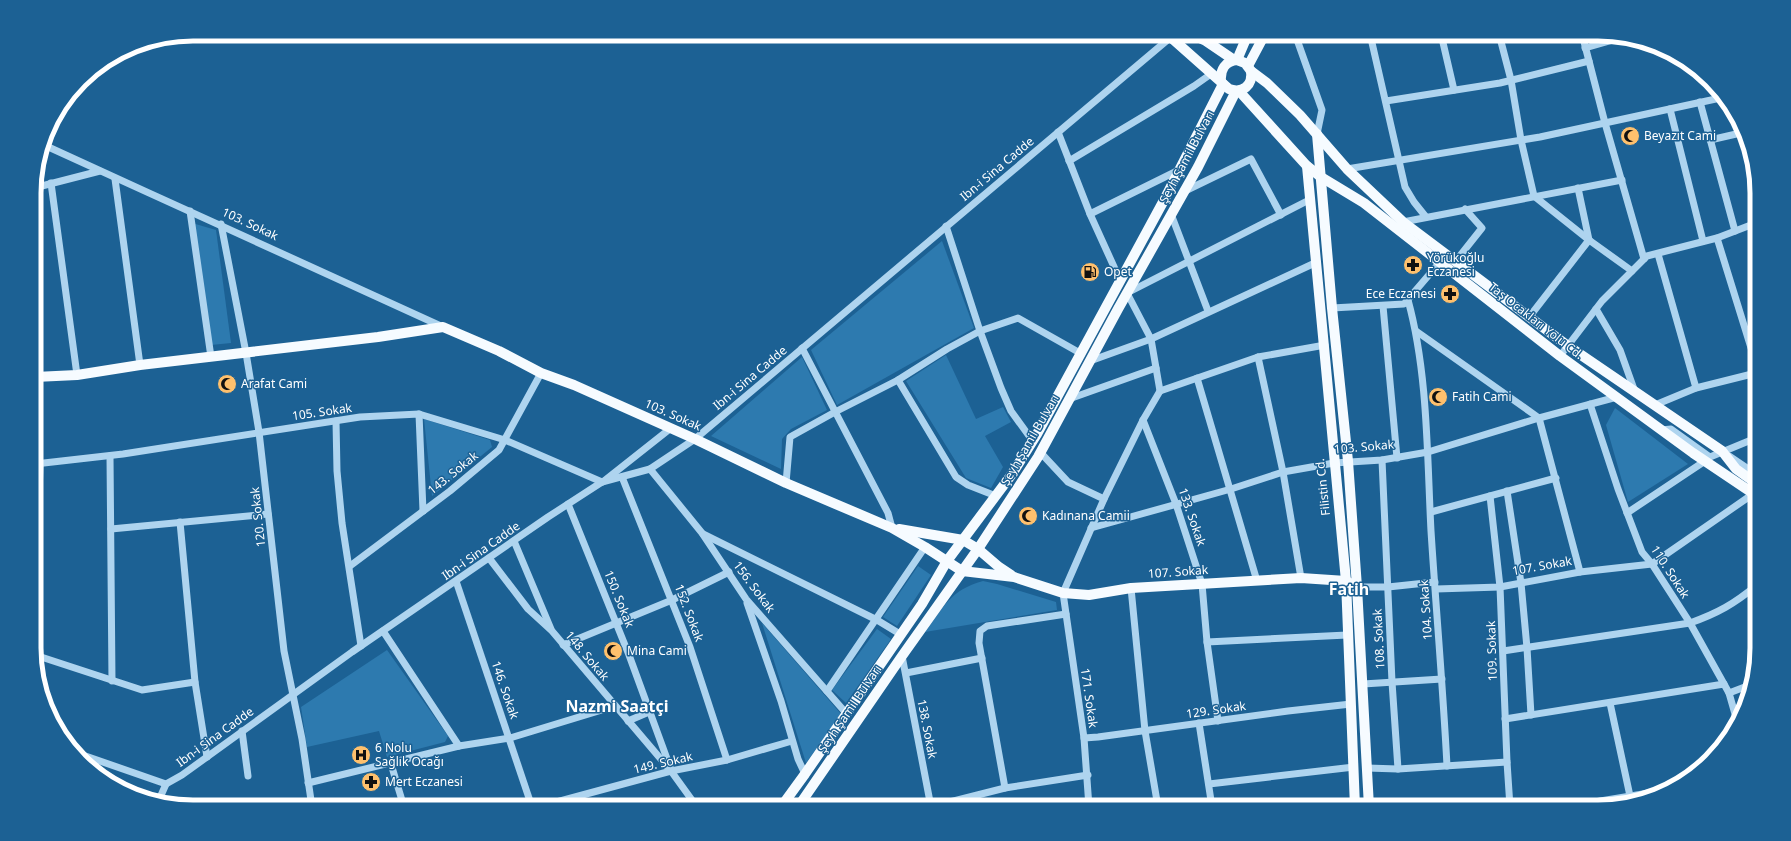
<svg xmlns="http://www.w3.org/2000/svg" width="1791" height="841" font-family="'Noto Sans',sans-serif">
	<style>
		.green { fill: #2d7aaf }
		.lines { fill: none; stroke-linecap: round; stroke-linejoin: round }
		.minor { stroke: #aed4ef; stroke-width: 7 }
		.major { stroke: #f6fbff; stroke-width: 10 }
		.labels { text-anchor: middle; stroke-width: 3; stroke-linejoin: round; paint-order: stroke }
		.poi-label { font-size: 12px; fill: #fff; stroke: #1c6194; text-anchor: start }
		.street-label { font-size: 12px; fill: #fff; stroke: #1c6194 }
		.district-label { font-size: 16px; font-weight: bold; fill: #fff; stroke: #1c6194 }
		.rim { fill: none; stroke: #fff; stroke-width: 5 }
	</style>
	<rect width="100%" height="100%" fill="#1c6194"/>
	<!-- green -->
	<g class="green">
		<polygon points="192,223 216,230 231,343 211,345"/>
		<polygon points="942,241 974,328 837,405 811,350"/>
		<polygon points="946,355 976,419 1003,407 1011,422 985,436 1003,467 991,488 966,478 906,381"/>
		<polygon points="802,357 827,410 791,429 782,439 781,469 711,436"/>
		<polygon points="1615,408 1688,464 1628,502 1606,425"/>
		<polygon points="424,419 490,440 492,447 432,496"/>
		<polygon points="918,566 931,575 897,626 883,617"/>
		<path d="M 983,581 L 997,584 L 1056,602 L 1057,610 L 925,632 C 944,607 950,590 983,581 Z"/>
		<polygon points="762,623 841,714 806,763"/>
		<polygon points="877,629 891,639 846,703 832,690"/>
		<polygon points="387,650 448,736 445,742 387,757 379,731 307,747 301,707"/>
	</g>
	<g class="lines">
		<!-- minor -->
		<g class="minor">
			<polyline points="1295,34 1322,110 1317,134"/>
			<polyline points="1370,34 1405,187 1414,202 1426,217"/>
			<polyline points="1441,34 1454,90"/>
			<polyline points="1499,34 1511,80 1521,140 1534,196 1589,240 1632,271"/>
			<polyline points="1582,34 1605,123 1644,259"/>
			<polyline points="1585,48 1620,38"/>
			<polyline points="1386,101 1500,83 1589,61"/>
			<polyline points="1700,102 1735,231"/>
			<polyline points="1670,109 1703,241"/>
			<polyline points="1058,132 1090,214 1120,280"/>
			<polyline points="1710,140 1745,132"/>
			<path d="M 44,145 C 177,206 311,266 443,327"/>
			<polyline points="1069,161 1194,86 1211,74"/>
			<polyline points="1347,169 1540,137 1725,97"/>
			<polyline points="115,179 140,365"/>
			<polyline points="51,183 77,375"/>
			<polyline points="34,188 100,171"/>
			<polyline points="1578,188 1589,240"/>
			<polyline points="1185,191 1251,159 1281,215"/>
			<polyline points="190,211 211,357"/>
			<polyline points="1090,214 1179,170"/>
			<polyline points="1171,214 1208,311"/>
			<polyline points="1403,222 1622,180"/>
			<polyline points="221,224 246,353 259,432 284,651 302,739 312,807"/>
			<polyline points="946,226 980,331 1001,388 1011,411 1032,440"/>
			<polyline points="1717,238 1756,364"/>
			<polyline points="1658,254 1696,388"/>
			<polyline points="1455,262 1482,228 1465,209"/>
			<path d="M 1408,300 C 1428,373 1427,455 1431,531 C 1436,609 1443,688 1447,766"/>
			<polyline points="1383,306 1397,458"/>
			<polyline points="1332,308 1404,304 1440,262"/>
			<polyline points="1596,309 1620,350 1635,392"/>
			<polyline points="1530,316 1589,240"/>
			<polyline points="1416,331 1539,418 1580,572"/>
			<polyline points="802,348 888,513 892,528"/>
			<polyline points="1560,356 1602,301 1647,256 1717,238 1756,223"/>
			<polyline points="1258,357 1283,472 1301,578"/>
			<polyline points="1090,361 1151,339 1317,262"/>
			<polyline points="1197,378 1257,581"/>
			<polyline points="898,380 956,477 968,485 996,496"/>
			<polyline points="1160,391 1258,357 1325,345"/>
			<polyline points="1069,399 1156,368"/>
			<polyline points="1590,404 1618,489 1642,552 1652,564 1690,623 1724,684 1729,693 1737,721"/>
			<polyline points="1655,405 1696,388 1756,373"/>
			<polyline points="419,414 423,511"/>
			<polyline points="1143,420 1176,504 1202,584 1207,642 1218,721"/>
			<polyline points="336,421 337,471 342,523 361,646"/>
			<polyline points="1661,430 1671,429 1710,457 1756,438"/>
			<polyline points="1040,452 1068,482 1104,499 1063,593 1084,738 1089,807"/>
			<polyline points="110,456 112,681"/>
			<polyline points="1729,456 1757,475"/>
			<polyline points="1382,460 1392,682 1398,769"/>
			<polyline points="35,464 123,454 360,417 419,414 505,440 602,482"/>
			<polyline points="650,469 702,533 746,599 846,713"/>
			<polyline points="622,477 690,647 727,760"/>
			<polyline points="604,481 671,428"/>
			<polyline points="786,483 790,437 835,412 898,380 947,349 980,331 1018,318 1080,353"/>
			<polyline points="1507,491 1521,583 1527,648 1531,715"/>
			<polyline points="1490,496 1500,587 1507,762 1510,807"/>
			<polyline points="1104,499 1143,420 1160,391 1151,339 1127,293 1311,199"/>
			<polyline points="568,504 629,655 670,767"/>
			<polyline points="1431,512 1556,478"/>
			<polyline points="1627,513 1705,461"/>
			<polyline points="180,522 195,682 207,757"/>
			<polyline points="1091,528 1231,489 1283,472 1334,463 1382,460 1428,452 1539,418 1617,397"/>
			<polyline points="111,529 268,514"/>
			<polyline points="703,534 877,620 900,634"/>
			<polyline points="514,541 551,629"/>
			<polyline points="489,558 528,609 552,631 671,771 697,807"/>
			<polyline points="350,566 450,491 499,450 541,373"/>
			<polyline points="456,581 532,807"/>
			<polyline points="1357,587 1388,587 1435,582"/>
			<polyline points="1131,588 1145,731 1158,807"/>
			<polyline points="1436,589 1500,587 1580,572 1652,564 1753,494"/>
			<polyline points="747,603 781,701 798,759 805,774"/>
			<polyline points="35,616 40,465"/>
			<polyline points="383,631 459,746"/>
			<polyline points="1207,642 1347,635"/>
			<polyline points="563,645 672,600 729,572"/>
			<path d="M 1503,651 L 1690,623 C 1718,613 1734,604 1757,585"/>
			<polyline points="35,655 142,690 195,682"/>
			<polyline points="902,656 931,807"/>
			<polyline points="906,673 982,658"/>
			<polyline points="1363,684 1442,679"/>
			<polyline points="827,691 925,547"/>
			<polyline points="1729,693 1750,685"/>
			<polyline points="1610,703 1630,796"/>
			<polyline points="1505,719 1724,684"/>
			<polyline points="628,721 649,712"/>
			<polyline points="1199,723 1212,807"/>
			<polyline points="242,731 248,776"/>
			<polyline points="1084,738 1098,737 1288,711 1351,704"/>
			<polyline points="74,752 166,784"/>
			<polyline points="391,764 404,807"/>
			<polyline points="1367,768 1398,769 1507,762"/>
			<polyline points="308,783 459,746 510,738 615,706"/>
			<polyline points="1209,784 1354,767"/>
			<polyline points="1005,788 979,643 980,631 987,626 1066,614"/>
			<polyline points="159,800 166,784 182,775 352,652 548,517 602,482 650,469 695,439 1171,37"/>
			<polyline points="538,807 671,771 727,760 792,741"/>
			<polyline points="930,807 1005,788 1088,775"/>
			<polyline points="1564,807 1667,790"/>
		</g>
		<!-- major -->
		<g class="major">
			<path d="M 1167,34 L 1229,89 C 1243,94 1253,85 1251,71"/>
			<polyline points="1191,34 1206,41 1234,60"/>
			<polyline points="1237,60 1248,34"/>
			<polyline points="1248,66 1265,34"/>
			<path d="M 1221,81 C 1220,70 1225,61 1237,60 L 1245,63 L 1251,71 L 1267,83 L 1300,115 L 1347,169 L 1403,222 L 1568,346 L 1722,451 L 1736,469 L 1757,484"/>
			<polyline points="1239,91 1307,166 1321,177 1364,203 1560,356 1693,453 1757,496"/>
			<polyline points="1317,134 1332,308 1348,461 1357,587 1369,807"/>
			<polyline points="1307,166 1346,581 1355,807"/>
			<polyline points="35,377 77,375 140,365 378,337 443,327 499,351 541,373 574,385 695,439 786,483 892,528 925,547 962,571 1014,577 1063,593 1089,595 1131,588 1301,578 1346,581 1357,587"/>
			<polyline points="899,529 963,540 978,549 999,567 1011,575"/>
			<polyline points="781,807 805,774 922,604 947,561 1012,474 1037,434 1163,202 1223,84"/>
			<polyline points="798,807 902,656 978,549 1038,457 1118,309 1198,167 1236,91"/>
		</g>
	</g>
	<!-- icons -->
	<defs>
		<g id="mosque-disc" transform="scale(1)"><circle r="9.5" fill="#fec06d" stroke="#1c6194"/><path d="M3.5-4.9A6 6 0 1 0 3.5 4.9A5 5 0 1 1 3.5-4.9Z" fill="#111"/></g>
		<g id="pharmacy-disc" transform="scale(1)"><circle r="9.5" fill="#fec06d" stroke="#1c6194"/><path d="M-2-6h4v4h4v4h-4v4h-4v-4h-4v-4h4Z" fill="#111"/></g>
		<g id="fuel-disc" transform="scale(1)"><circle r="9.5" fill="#fec06d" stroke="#1c6194"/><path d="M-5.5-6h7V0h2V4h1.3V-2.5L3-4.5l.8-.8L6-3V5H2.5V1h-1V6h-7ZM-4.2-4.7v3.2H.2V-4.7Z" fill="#111"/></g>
		<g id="hospital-disc" transform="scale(1)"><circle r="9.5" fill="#fec06d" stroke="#1c6194"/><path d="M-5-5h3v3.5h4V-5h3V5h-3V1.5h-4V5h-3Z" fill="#111"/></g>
	</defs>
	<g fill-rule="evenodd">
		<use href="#mosque-disc" x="1630" y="136"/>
		<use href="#pharmacy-disc" x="1413" y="265"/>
		<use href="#fuel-disc" x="1090" y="272"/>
		<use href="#pharmacy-disc" x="1450" y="294"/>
		<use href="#mosque-disc" x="227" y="384"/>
		<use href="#mosque-disc" x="1438" y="397"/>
		<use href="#mosque-disc" x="1028" y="516"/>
		<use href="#mosque-disc" x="613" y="651"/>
		<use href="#hospital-disc" x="361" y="755"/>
		<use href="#pharmacy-disc" x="371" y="782"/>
	</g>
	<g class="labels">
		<!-- poi labels -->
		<g class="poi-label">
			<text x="1644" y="140">Beyazıt Cami</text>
			<text x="1427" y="262">Yörükoğlu<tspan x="1427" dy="14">Eczanesi</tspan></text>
			<text x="1104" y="276">Opet</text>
			<text x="1436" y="298" text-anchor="end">Ece Eczanesi</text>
			<text x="241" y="388">Arafat Cami</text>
			<text x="1452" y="401">Fatih Cami</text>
			<text x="1042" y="520">Kadınana Camii</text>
			<text x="627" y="655">Mina Cami</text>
			<text x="375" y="752">6 Nolu<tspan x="375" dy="14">Sağlık Ocağı</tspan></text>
			<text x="385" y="786">Mert Eczanesi</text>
		</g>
		<!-- street labels -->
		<g class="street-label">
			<text transform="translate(1187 157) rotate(-62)" y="4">Şeyh Şamil Bulvarı</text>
			<text transform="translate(997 169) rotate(-40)" y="4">Ibn-i Sina Cadde</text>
			<text transform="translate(250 224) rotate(25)" y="4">103. Sokak</text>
			<text transform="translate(1536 321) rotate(38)" y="4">Taş Ocakları Yolu Cd.</text>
			<text transform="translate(750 378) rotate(-40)" y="4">Ibn-i Sina Cadde</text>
			<text transform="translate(322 412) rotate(-8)" y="4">105. Sokak</text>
			<text transform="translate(673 415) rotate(24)" y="4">103. Sokak</text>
			<text transform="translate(1030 440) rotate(-60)" y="4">Şeyh Şamil Bulvarı</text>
			<text transform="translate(1364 447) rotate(-5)" y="4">103. Sokak</text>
			<text transform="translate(453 473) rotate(-39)" y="4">143. Sokak</text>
			<text transform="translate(1323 487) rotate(-96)" y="4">Filistin Cd.</text>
			<text transform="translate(258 517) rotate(-96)" y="4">120. Sokak</text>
			<text transform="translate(1192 517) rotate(71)" y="4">133. Sokak</text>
			<text transform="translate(481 551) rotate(-35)" y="4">Ibn-i Sina Cadde</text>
			<text transform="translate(1542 566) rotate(-10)" y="4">107. Sokak</text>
			<text transform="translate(1178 572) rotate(-4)" y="4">107. Sokak</text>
			<text transform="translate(1670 572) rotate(57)" y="4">110. Sokak</text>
			<text transform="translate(754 587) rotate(53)" y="4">156. Sokak</text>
			<text transform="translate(619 599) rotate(68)" y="4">150. Sokak</text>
			<text transform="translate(1426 610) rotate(-94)" y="4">104. Sokak</text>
			<text transform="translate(689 613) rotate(69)" y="4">152. Sokak</text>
			<text transform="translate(1379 639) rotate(-93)" y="4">108. Sokak</text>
			<text transform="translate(1492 651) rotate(-92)" y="4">109. Sokak</text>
			<text transform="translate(587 656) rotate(50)" y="4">148. Sokak</text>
			<text transform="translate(505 690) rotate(71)" y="4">146. Sokak</text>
			<text transform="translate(1089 698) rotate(82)" y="4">171. Sokak</text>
			<text transform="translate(850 709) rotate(-56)" y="4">Şeyh Şamil Bulvarı</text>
			<text transform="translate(1216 710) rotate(-8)" y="4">129. Sokak</text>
			<text transform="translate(927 729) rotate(79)" y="4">138. Sokak</text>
			<text transform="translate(215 737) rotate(-36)" y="4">Ibn-i Sina Cadde</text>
			<text transform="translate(663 763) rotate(-13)" y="4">149. Sokak</text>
		</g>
		<!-- district labels -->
		<g class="district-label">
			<text x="1349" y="595">Fatih</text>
			<text x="617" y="712">Nazmi Saatçi</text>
		</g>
	</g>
	<!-- crop -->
	<path d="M0 0H1791V841H0ZM193 41H1598A152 152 0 0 1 1750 193V648A152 152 0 0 1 1598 800H193A152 152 0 0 1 41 648V193A152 152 0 0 1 193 41Z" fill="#1c6194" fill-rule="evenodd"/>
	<path class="rim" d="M193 41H1598A152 152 0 0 1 1750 193V648A152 152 0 0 1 1598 800H193A152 152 0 0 1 41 648V193A152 152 0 0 1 193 41Z"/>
</svg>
